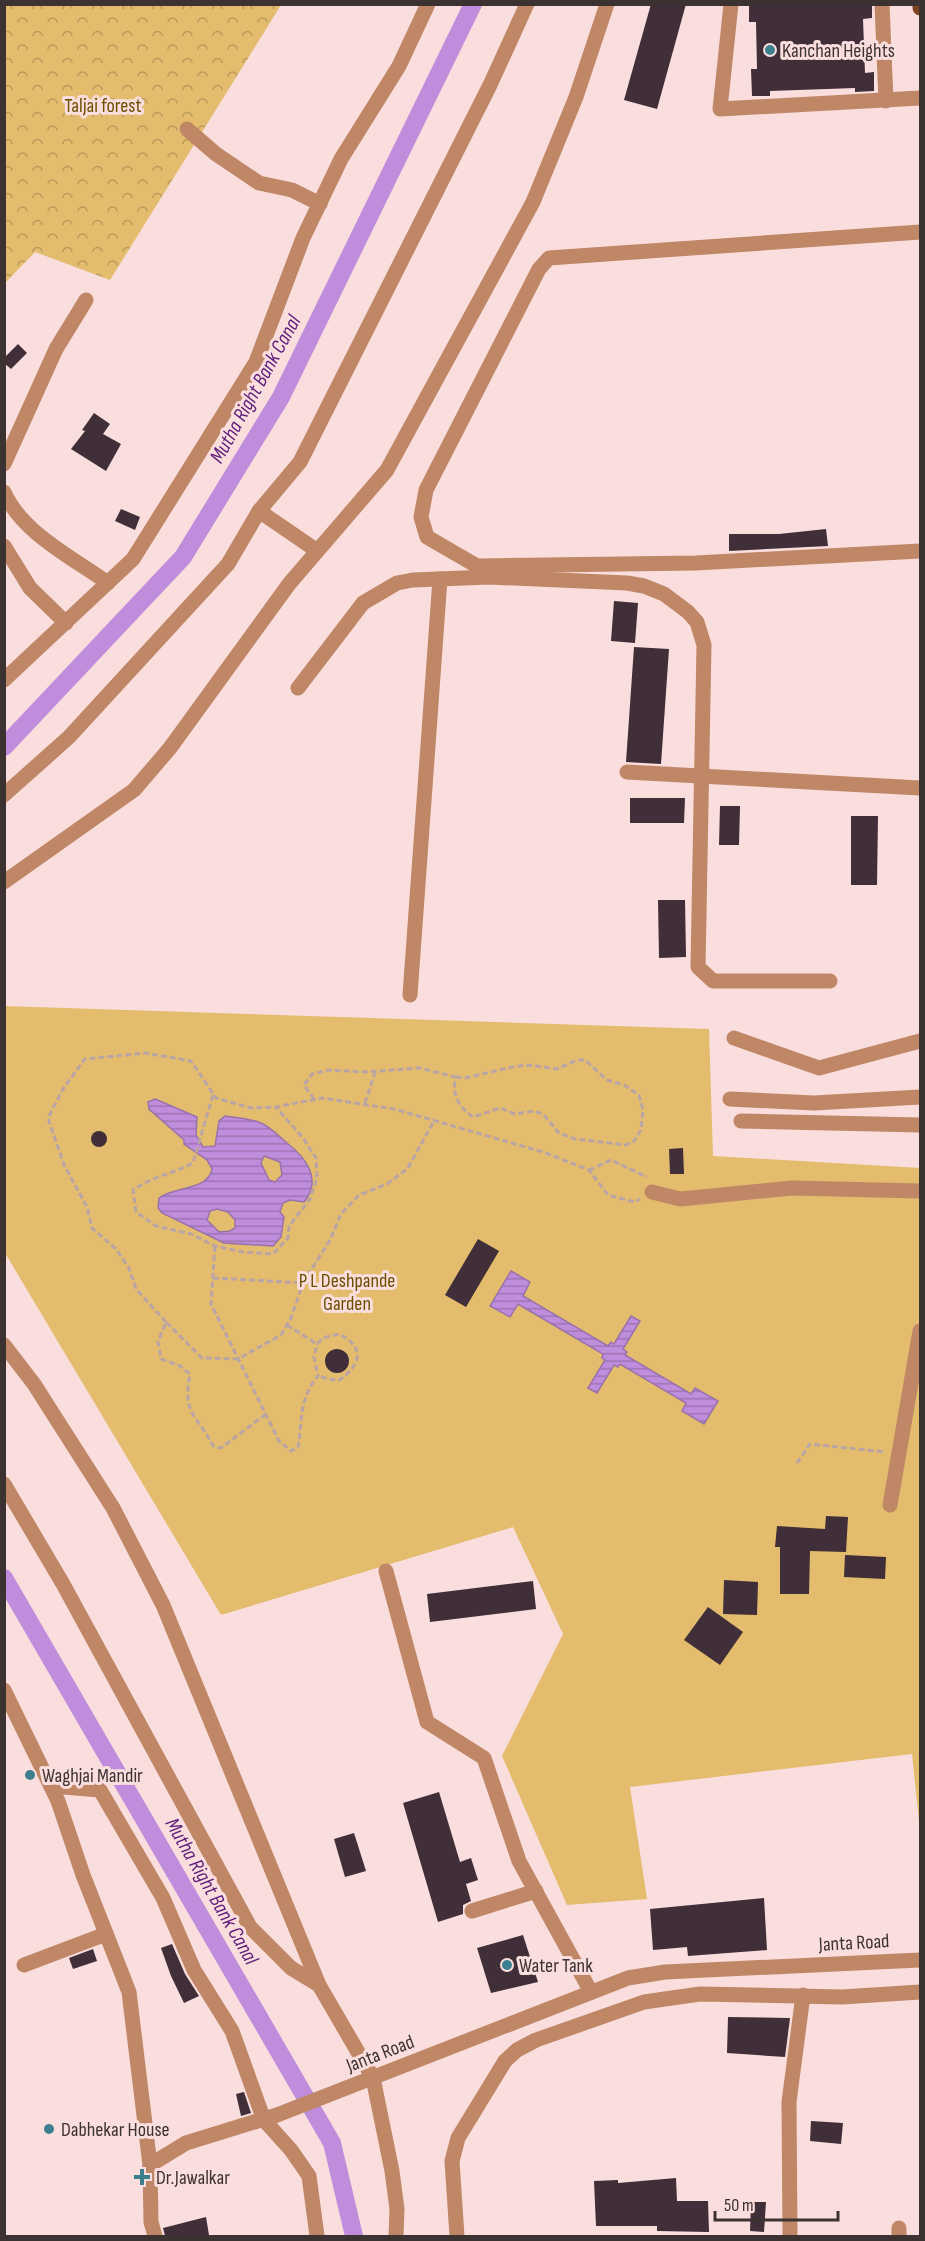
<svg xmlns="http://www.w3.org/2000/svg" width="925" height="2241" font-family="'Sofia Sans Condensed',sans-serif">
	<style>
		.forest { fill: url(#forest-crowns) }
		.park { fill: #e3bc6e }
		.water { fill: url(#water-rules); stroke: #9972aa; stroke-width: 1.5; fill-rule: evenodd }
		.lines { fill: none; stroke-linecap: round; stroke-linejoin: round }
		.canal { stroke: #c08ddd; stroke-width: 18 }
		.building { fill: #402e38 }
		.path { stroke: #baa4a4; stroke-width: 3; stroke-dasharray: 6 3; stroke-linecap: butt }
		.minor { stroke: #bf8766; stroke-width: 15 }
		.major { stroke: #7c431e; stroke-width: 15 }
		.poi-dot { fill: #3c808f; stroke: #fadede; stroke-width: 2 }
		.labels { text-anchor: middle; stroke-width: 6; stroke-linejoin: round; paint-order: stroke }
		.poi-label { font-size: 20px; fill: #3d3232; stroke: #fadede; text-anchor: start }
		.park-label { font-size: 20px; fill: #6d4f00; stroke: #fadede }
		.street-label { font-size: 20px; fill: #3d3232; stroke: #fadede }
		.water-label { font-size: 21px; font-style: italic; fill: #5e1d7b; stroke: #fadede }
	</style>
	<defs>
		<pattern id="forest-crowns" width="20" height="18" patternUnits="userSpaceOnUse" patternTransform="scale(1.5)"><rect width="20" height="18" fill="#e3bc6e"/><path d="M2 6a3 3 0 1 1 6 0M12 15a3 3 0 1 1 6 0" fill="none" stroke="#b9995b"/></pattern>
		<pattern id="water-rules" width="6" height="5" patternUnits="userSpaceOnUse" patternTransform="scale(1.5)"><rect width="6" height="5" fill="#c08ddd"/><path d="M0 2.5h6" fill="none" stroke="#9d74b4"/></pattern>
	</defs>
	<rect width="100%" height="100%" fill="#fadede"/>
	<!-- forest -->
	<polygon class="forest" points="5,5 281,5 110,280 35,252 5,283"/>
	<!-- park -->
	<polygon class="park" points="4,1006 709,1029 713,1156 920,1168 920,1831 912,1754 630,1787 647,1899 567,1905 502,1756 563,1634 513,1527 221,1615 5,1253"/>
	<!-- water -->
	<g class="water">
		<path d="M 155,1099 L 197,1117 L 196,1135 L 203,1147 L 215,1146 L 219,1121 L 225,1116 C 237,1118 250,1118 261,1123 C 272,1128 278,1136 287,1143 C 305,1157 323,1179 304,1202 L 290,1200 L 283,1203 L 280,1212 L 284,1217 L 281,1237 L 273,1246 L 224,1243 L 162,1213 L 158,1208 L 159,1198 C 174,1186 208,1191 212,1169 L 207,1160 L 184,1144 L 184,1140 L 149,1109 L 148,1102 ZM 264,1156 L 280,1162 L 282,1175 L 275,1182 L 269,1180 L 261,1163 ZM 217,1209 L 228,1212 L 235,1220 L 235,1228 L 230,1231 L 219,1232 L 207,1220 L 210,1211 Z"/>
		<polygon points="511,1271 530,1282 523,1296 608,1346 611,1342 614,1344 631,1316 640,1321 623,1349 627,1352 625,1355 691,1394 695,1388 718,1401 704,1424 682,1411 686,1403 620,1364 618,1367 614,1365 597,1393 588,1388 605,1360 602,1358 603,1354 518,1304 510,1317 490,1306"/>
	</g>
	<g class="lines">
		<!-- canal -->
		<g class="canal">
			<polyline points="4,747 183,557 281,397 473,4"/>
			<polyline points="4,1578 332,2143 354,2236"/>
		</g>
	</g>
	<!-- building -->
	<g class="building">
		<polygon points="651,4 686,4 657,109 624,100"/>
		<polygon points="749,4 872,4 872,18 863,19 865,73 874,72 874,91 855,92 855,88 770,91 770,96 752,96 751,69 757,69 756,22 749,22"/>
		<polygon points="18,344 27,353 11,369 4,363 4,358"/>
		<polygon points="94,413 110,424 103,434 121,444 106,471 71,449 85,431 82,430"/>
		<polygon points="121,509 140,517 135,530 115,521"/>
		<polygon points="826,529 828,546 729,551 729,534 779,534"/>
		<polygon points="614,601 638,603 635,643 611,641"/>
		<polygon points="634,647 669,649 661,764 626,762"/>
		<polygon points="630,798 685,798 684,823 630,823"/>
		<polygon points="720,806 740,806 739,845 719,845"/>
		<polygon points="851,816 878,816 877,885 851,885"/>
		<polygon points="658,900 685,900 686,957 659,958"/>
		<circle cx="99" cy="1139" r="8"/>
		<polygon points="683,1148 684,1174 670,1174 669,1149"/>
		<polygon points="478,1239 499,1251 466,1307 445,1295"/>
		<circle cx="337" cy="1361" r="12"/>
		<polygon points="826,1516 848,1517 846,1552 810,1551 809,1594 780,1594 780,1547 775,1547 777,1526 825,1529"/>
		<polygon points="845,1555 886,1557 885,1579 844,1577"/>
		<polygon points="724,1580 758,1582 757,1615 723,1614"/>
		<polygon points="533,1581 536,1609 430,1622 427,1594"/>
		<polygon points="708,1607 743,1632 720,1665 684,1640"/>
		<polygon points="439,1792 460,1862 471,1858 478,1880 466,1884 471,1901 463,1905 463,1914 438,1922 403,1803"/>
		<polygon points="354,1833 366,1871 345,1877 334,1839"/>
		<polygon points="764,1898 767,1950 688,1956 687,1947 653,1950 650,1909"/>
		<polygon points="523,1935 538,1982 491,1993 477,1948"/>
		<polygon points="172,1944 185,1974 199,1996 184,2003 171,1976 161,1948"/>
		<polygon points="93,1949 97,1961 73,1969 69,1958"/>
		<polygon points="728,2017 790,2018 785,2057 727,2053"/>
		<polygon points="244,2092 251,2113 241,2116 236,2094"/>
		<polygon points="811,2121 843,2123 841,2144 810,2141"/>
		<polygon points="676,2178 677,2201 708,2201 709,2232 657,2231 657,2226 596,2226 594,2181 618,2180 618,2183"/>
		<polygon points="751,2202 766,2202 764,2232 750,2231"/>
		<polygon points="206,2217 209,2235 165,2236 163,2228"/>
	</g>
	<g class="lines">
		<!-- path -->
		<g class="path">
			<path d="M 213,1095 L 193,1163 C 170,1175 155,1175 133,1190 L 136,1212 L 156,1226 L 191,1234 L 215,1246 L 243,1252 L 273,1254 L 288,1238 L 289,1226 L 310,1199 L 317,1178 L 316,1158 L 303,1138 L 276,1107"/>
			<path d="M 314,1099 L 304,1085 L 312,1074 L 329,1070 L 365,1072 L 420,1068 L 455,1077 C 453,1096 457,1105 473,1117 L 500,1108 L 515,1114 L 534,1111 L 543,1114 L 559,1133 L 575,1139 L 626,1145 L 634,1141 L 641,1130 L 643,1110 L 639,1095 L 624,1085 L 607,1080 L 585,1060 L 577,1060 L 557,1069 L 528,1065 L 512,1067 L 465,1078 L 455,1077"/>
			<polyline points="365,1103 376,1070"/>
			<polyline points="589,1170 611,1160 647,1177"/>
			<path d="M 215,1246 L 211,1304 L 279,1441 L 291,1451 L 298,1447 C 303,1418 298,1401 318,1376 L 314,1357 L 317,1344"/>
			<polyline points="213,1278 303,1283 330,1240 341,1214 359,1195 387,1184 408,1168 435,1119"/>
			<polyline points="166,1322 136,1289 129,1268 116,1249 92,1228 87,1207 64,1165 48,1118 63,1089 85,1059 145,1053 191,1061 216,1098 251,1108 276,1107 322,1098 394,1109 543,1152 589,1170 608,1195 635,1202 640,1199"/>
			<path d="M 287,1325 L 317,1344 L 323,1338 L 339,1334 C 367,1348 360,1366 338,1381 L 318,1376"/>
			<path d="M 266,1414 L 221,1448 L 213,1446 C 197,1414 182,1415 190,1374 L 180,1366 L 161,1359 L 158,1342 L 166,1322 L 202,1358 L 238,1359 L 281,1335 L 291,1318 L 303,1283"/>
			<polyline points="797,1463 810,1444 885,1452"/>
		</g>
		<!-- minor -->
		<g class="minor">
			<polyline points="731,4 720,109 920,98"/>
			<polyline points="882,4 886,101"/>
			<polyline points="187,129 216,154 259,183 292,190 320,204"/>
			<polyline points="920,232 549,258 539,269 426,490 421,517 427,537 477,566 696,563 920,551"/>
			<polyline points="4,464 56,349 86,300"/>
			<path d="M 4,492 C 22,533 73,558 108,583"/>
			<polyline points="259,511 316,550"/>
			<polyline points="4,546 30,588 66,623"/>
			<polyline points="4,680 133,559 256,362 303,238 341,159 399,66 428,4"/>
			<polyline points="298,688 363,603 397,583 413,580 489,577 627,583 644,586 664,594 688,612 697,622 704,645 698,967 713,981 830,981"/>
			<polyline points="627,772 920,788"/>
			<polyline points="4,795 69,737 228,564 259,511 300,462 490,85 527,4"/>
			<polyline points="4,882 134,790 170,748 289,584 387,470 533,202 576,97 607,4"/>
			<polyline points="410,995 440,579"/>
			<polyline points="734,1038 819,1068 920,1041"/>
			<polyline points="730,1099 814,1103 920,1097"/>
			<polyline points="741,1121 920,1125"/>
			<polyline points="652,1192 680,1199 792,1188 920,1191"/>
			<polyline points="4,1345 34,1384 113,1508 163,1605 319,1985 373,2078 392,2171 397,2209 396,2236"/>
			<polyline points="4,1484 63,1584 250,1927 291,1968 319,1985"/>
			<polyline points="890,1505 920,1331"/>
			<polyline points="386,1571 427,1722 484,1758 519,1861 591,1992"/>
			<polyline points="4,1690 58,1801 83,1875 129,1992 150,2165 151,2222 155,2236"/>
			<polyline points="51,1786 100,1790 163,1898 194,1970 232,2031 264,2120 291,2150 309,2176 317,2236"/>
			<polyline points="472,1911 536,1891"/>
			<polyline points="24,1965 106,1934"/>
			<polyline points="150,2165 186,2143 277,2115 628,1978 665,1972 920,1960"/>
			<polyline points="457,2236 452,2161 458,2138 505,2061 517,2050 536,2040 644,2002 700,1994 842,1997 920,1992"/>
			<polyline points="790,2236 789,2102 803,1995"/>
			<polyline points="899,2236 899,2228"/>
		</g>
		<!-- major -->
		<polyline class="major" points="920,4 920,8"/>
	</g>
	<!-- markers -->
	<g class="poi-dot">
		<circle cx="770" cy="50" r="6"/>
		<circle cx="30" cy="1775" r="6"/>
		<circle cx="507" cy="1965" r="6"/>
		<circle cx="49" cy="2129" r="6"/>
		<path d="M139 2168h6v6h6v6h-6v6h-6v-6h-6v-6h6z"/>
	</g>
	<g class="labels">
		<!-- poi labels -->
		<g class="poi-label">
			<text x="782" y="57">Kanchan Heights</text>
			<text x="42" y="1782">Waghjai Mandir</text>
			<text x="519" y="1972">Water Tank</text>
			<text x="61" y="2136">Dabhekar House</text>
			<text x="156" y="2184">Dr.Jawalkar</text>
		</g>
		<!-- park labels -->
		<g class="park-label">
			<text x="103" y="112">Taljai forest</text>
			<text x="347" y="1287">P L Deshpande<tspan x="347" dy="23">Garden</tspan></text>
		</g>
		<!-- street labels -->
		<g class="street-label">
			<text transform="translate(854 1942) rotate(-3)" y="7">Janta Road</text>
			<text transform="translate(380 2053) rotate(-21)" y="7">Janta Road</text>
		</g>
		<!-- water labels -->
		<g class="water-label">
			<text transform="translate(255 389) rotate(-61)" y="7">Mutha Right Bank Canal</text>
			<text transform="translate(212 1891) rotate(60)" y="7">Mutha Right Bank Canal</text>
		</g>
	</g>
	<!-- border -->
	<rect width="925" height="2241" fill="none" stroke="#3d3232" stroke-width="12"/>
	<!-- scale -->
	<path d="M715 2211v9h123v-9" fill="none" stroke="#3d3232" stroke-width="3"/>
	<text x="724" y="2211" font-size="18" fill="#3d3232" stroke="#fadede" stroke-width="4.5" paint-order="stroke">50 m</text>
</svg>
